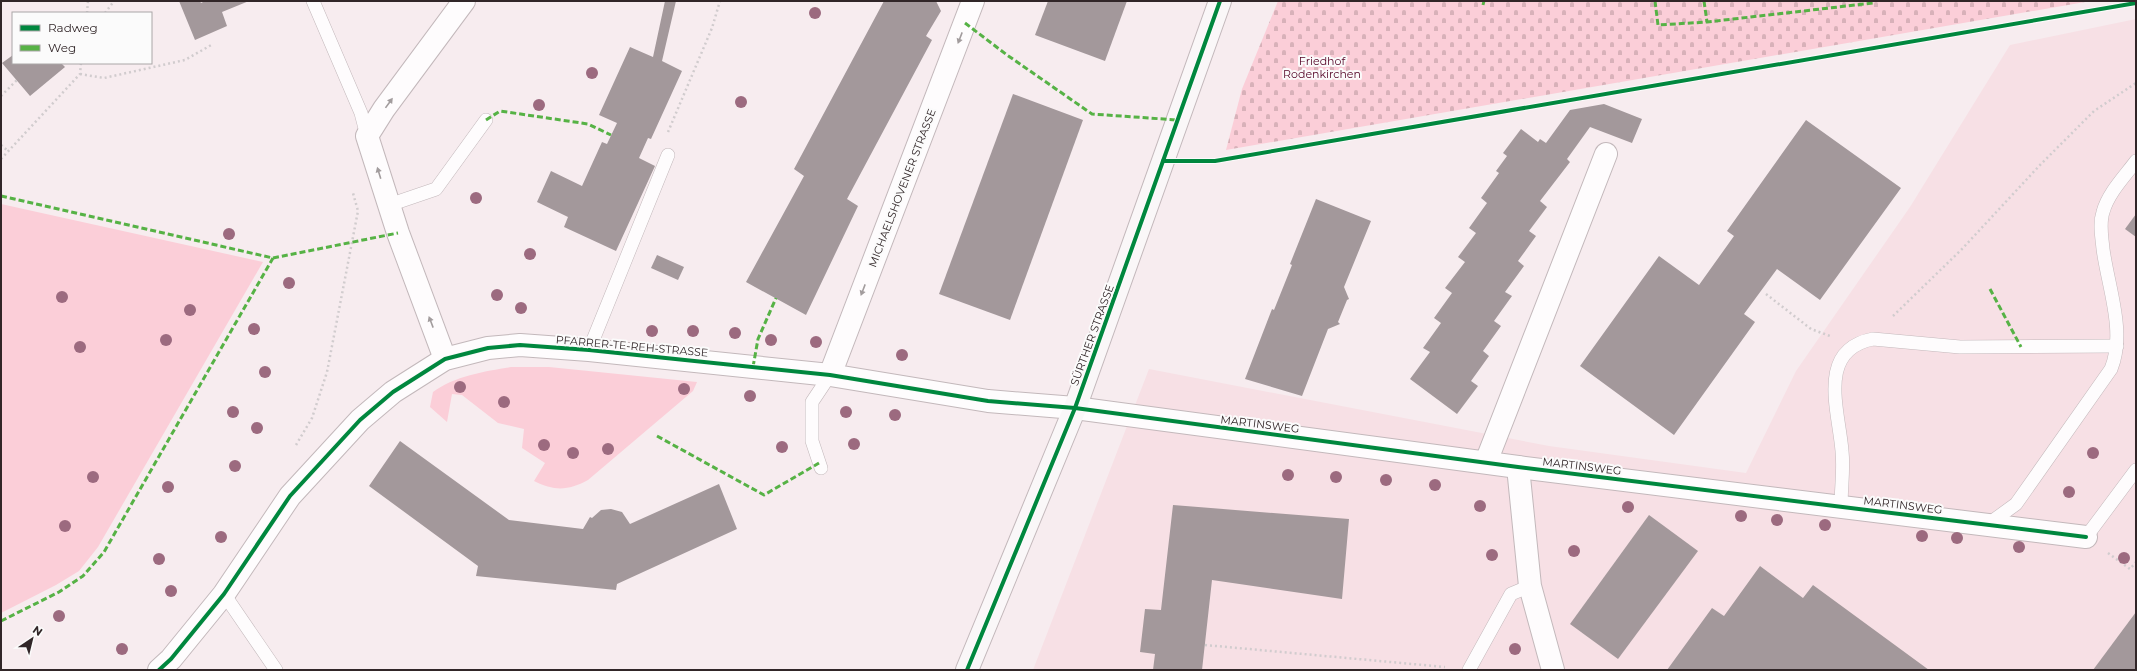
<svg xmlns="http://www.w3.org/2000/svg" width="2137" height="671" font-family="Montserrat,sans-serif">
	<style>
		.built { fill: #f7e0e5 }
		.grass { fill: #fbced8 }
		.cemetery { fill: url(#cemetery-stones) }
		.building { fill: #a3989b }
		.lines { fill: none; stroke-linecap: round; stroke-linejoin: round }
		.lane-casing { stroke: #c3b8bb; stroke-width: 14 }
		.street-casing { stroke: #c3b8bb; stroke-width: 24 }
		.secondary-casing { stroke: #c3b8bb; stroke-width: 24 }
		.path { stroke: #d1ccce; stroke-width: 2.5; stroke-dasharray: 2 3; stroke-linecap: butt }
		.lane { stroke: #fefcfd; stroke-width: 13 }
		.street { stroke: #fefcfd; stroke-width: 22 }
		.secondary { stroke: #faf7f8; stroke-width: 22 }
		.quiet { stroke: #56b245; stroke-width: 3; stroke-dasharray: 6 3; stroke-linecap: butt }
		.cycleway-casing { stroke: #fbfbfb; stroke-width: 6 }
		.cycleway { stroke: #00873e; stroke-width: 4 }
		.tree { fill: #9c6a7f }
		.oneway { fill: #a29c9d }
		.labels { text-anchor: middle; stroke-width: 4; stroke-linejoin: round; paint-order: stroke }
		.park-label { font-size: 11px; fill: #520023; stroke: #fbfbfb }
		.street-label { font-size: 11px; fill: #312628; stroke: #fbfbfb }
	</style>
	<defs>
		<pattern id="cemetery-stones" width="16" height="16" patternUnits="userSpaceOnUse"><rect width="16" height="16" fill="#fbced8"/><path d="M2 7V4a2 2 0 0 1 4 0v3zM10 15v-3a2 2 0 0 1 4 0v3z" fill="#d8b1b9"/></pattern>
	</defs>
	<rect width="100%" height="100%" fill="#f7ecef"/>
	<!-- built -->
	<polygon class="built" points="2136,19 2136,670 1033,670 1149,369 1549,446 1746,473 1796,371 1910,207 2010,45"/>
	<!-- grass -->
	<g class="grass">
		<polygon points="1,204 263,262 98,547 79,571 56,585 1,613"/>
		<path d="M 511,367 L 549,367 L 697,382 L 693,391 L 588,480 C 568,491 554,491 534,481 L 545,463 L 522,448 L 524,429 L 498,423 L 462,395 L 452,394 L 447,422 L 430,407 L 433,392 C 454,376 486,371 511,367 Z"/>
	</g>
	<!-- cemetery -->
	<polygon class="cemetery" points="1278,1 2091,1 1226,150 1242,89"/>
	<!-- building -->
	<g class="building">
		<polygon points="179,1 200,1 201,3 205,1 249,1 222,12 227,26 195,40"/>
		<polygon points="665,1 676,1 662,61 682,71 651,139 648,138 639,158 655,166 616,251 564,227 568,217 537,202 551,171 582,186 602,142 607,144 617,123 599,115 630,47 653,57"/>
		<polygon points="884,1 936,1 941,11 926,36 932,40 847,199 858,206 806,315 746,282 804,176 794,169"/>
		<polygon points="1048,1 1127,1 1105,61 1035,35"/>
		<polygon points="13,55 13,63 61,63 65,67 30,96 2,63"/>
		<polygon points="1013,94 1083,120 1010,320 939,294"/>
		<polygon points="1604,104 1642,119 1632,143 1590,127 1567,159 1570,162 1540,201 1547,207 1529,231 1536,236 1518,261 1524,266 1505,292 1512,296 1494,321 1501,326 1483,351 1489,356 1471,381 1478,386 1457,414 1410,379 1430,352 1423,348 1441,323 1434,318 1452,293 1445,288 1465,262 1458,257 1476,233 1469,228 1487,203 1481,198 1499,173 1496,171 1507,156 1503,153 1521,129 1538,142 1540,139 1546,143 1570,110"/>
		<polygon points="1806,120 1901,188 1820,300 1777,269 1744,314 1755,322 1674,435 1580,366 1659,256 1699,285 1734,236 1727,231"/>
		<polygon points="1316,199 1371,221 1344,287 1349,299 1347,300 1338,322 1340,324 1328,329 1302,396 1245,379 1272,309 1274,310 1292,265 1290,264"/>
		<polygon points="2136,214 2136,237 2125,229"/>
		<polygon points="657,255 684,267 678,280 651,268"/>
		<polygon points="400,441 509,520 583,529 590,517 592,518 601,510 611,509 622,512 630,524 719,484 737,529 617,584 616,590 476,576 478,566 369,486"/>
		<polygon points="1173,505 1349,519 1342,599 1212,580 1202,670 1153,670 1155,654 1140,652 1145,609 1161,610"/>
		<polygon points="1649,515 1698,551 1618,659 1570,624"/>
		<polygon points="1760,566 1803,598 1813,585 1929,670 1667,670 1712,608 1724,616"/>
		<polygon points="2136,612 2136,670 2093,670"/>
	</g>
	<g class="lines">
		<!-- lane casing -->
		<g class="lane-casing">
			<g id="lane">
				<polyline points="313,1 361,113 367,136"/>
				<polyline points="389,205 436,189 486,120"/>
				<polyline points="589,350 668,155"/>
				<polyline points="821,468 812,441 812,402 830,375"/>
				<path d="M 1841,507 C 1841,488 1844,469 1842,451 C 1839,411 1816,350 1873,339 L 1960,347 L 2117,346"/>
				<path d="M 1987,525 L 2016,504 L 2111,369 C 2126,332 2108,287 2103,249 C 2102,237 2099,224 2103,212 C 2108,193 2125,176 2136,161"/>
				<polyline points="2086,537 2136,470"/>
				<polyline points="224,594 276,670"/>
				<polyline points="1469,670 1511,594 1530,586"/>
			</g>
		</g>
		<!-- street casing -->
		<g class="street-casing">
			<g id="street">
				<polyline points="445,359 398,233 367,136 384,109 464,1"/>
				<polyline points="830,375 973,1"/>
				<polyline points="1486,462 1606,154"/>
				<polyline points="1518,467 1530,586 1553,670"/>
				<polyline points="159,670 171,659 224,594 290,496 360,420 393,392 445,359 488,348 520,345 589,350 830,375 988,401 1075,408 1518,467 2086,537"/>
			</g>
		</g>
		<!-- secondary casing -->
		<g class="secondary-casing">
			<polyline id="secondary" points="967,670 1075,408 1220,1"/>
		</g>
		<!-- path -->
		<g class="path">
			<polyline points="87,13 88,1"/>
			<polyline points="105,13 114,1"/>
			<polyline points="80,74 104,78 185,60 213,44"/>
			<polyline points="1,96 17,80"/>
			<polyline points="668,132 712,28 720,1"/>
			<polyline points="1,145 8,151"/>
			<polyline points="1,159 80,74 81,63"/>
			<polyline points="1766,294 1811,329 1830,336"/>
			<polyline points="1893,316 1962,249 2040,165 2094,111 2136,83"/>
			<polyline points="296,445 312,418 327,372 358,211 353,193"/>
			<polyline points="2108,553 2130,569 2136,562"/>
			<polyline points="1205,645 1445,667"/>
		</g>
		<!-- lane -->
		<use href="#lane" class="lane"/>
		<!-- street -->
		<use href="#street" class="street"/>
		<!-- secondary -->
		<use href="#secondary" class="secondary"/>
		<!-- quiet -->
		<g class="quiet">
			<polyline points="1655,1 1658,25 1707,22 1873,3 1873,1"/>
			<polyline points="1704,1 1707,22"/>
			<polyline points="1483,5 1484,1"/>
			<polyline points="965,23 1007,55 1092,114 1177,120"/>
			<polyline points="486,120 500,111 588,124 611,135"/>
			<polyline points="1,196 273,258 398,233"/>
			<polyline points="1990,289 2021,347"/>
			<polyline points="753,367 758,339 776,298"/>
			<polyline points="657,436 764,495 819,463"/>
			<polyline points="1,621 59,592 83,576 104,552 273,258"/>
		</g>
		<!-- cycleway casing -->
		<g class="cycleway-casing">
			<g id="cycleway">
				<polyline points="1163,161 1215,161 2136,3"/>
				<polyline points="159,670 171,659 224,594 290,496 360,420 393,392 445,359 488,348 520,345 589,350 830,375 988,401 1075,408 1518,467 2086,537"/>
				<polyline points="967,670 1075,408 1220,1"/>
			</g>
		</g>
		<!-- cycleway -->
		<use href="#cycleway" class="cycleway"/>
	</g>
	<!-- trees -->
	<g class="tree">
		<circle cx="815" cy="13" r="6"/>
		<circle cx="592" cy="73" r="6"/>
		<circle cx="741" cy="102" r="6"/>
		<circle cx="539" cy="105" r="6"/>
		<circle cx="476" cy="198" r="6"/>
		<circle cx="229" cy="234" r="6"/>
		<circle cx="530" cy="254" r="6"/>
		<circle cx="289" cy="283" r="6"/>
		<circle cx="497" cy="295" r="6"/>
		<circle cx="62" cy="297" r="6"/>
		<circle cx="521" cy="308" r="6"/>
		<circle cx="190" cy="310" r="6"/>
		<circle cx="254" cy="329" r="6"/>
		<circle cx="652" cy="331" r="6"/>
		<circle cx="693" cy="331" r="6"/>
		<circle cx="735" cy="333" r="6"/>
		<circle cx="166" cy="340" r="6"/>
		<circle cx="771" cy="340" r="6"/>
		<circle cx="816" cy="342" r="6"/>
		<circle cx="80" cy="347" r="6"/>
		<circle cx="902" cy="355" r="6"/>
		<circle cx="265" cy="372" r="6"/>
		<circle cx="460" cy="387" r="6"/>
		<circle cx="684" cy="389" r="6"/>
		<circle cx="750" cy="396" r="6"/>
		<circle cx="504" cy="402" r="6"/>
		<circle cx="233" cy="412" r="6"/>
		<circle cx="846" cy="412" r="6"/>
		<circle cx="895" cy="415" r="6"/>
		<circle cx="257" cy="428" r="6"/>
		<circle cx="854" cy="444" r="6"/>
		<circle cx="544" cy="445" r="6"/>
		<circle cx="782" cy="447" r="6"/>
		<circle cx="608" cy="449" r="6"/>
		<circle cx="573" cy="453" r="6"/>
		<circle cx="2093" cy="453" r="6"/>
		<circle cx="235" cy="466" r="6"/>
		<circle cx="1288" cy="475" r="6"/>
		<circle cx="93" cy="477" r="6"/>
		<circle cx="1336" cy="477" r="6"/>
		<circle cx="1386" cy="480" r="6"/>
		<circle cx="1435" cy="485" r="6"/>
		<circle cx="168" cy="487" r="6"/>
		<circle cx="2069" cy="492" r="6"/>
		<circle cx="1480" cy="506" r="6"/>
		<circle cx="1628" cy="507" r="6"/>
		<circle cx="1741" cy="516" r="6"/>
		<circle cx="1777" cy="520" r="6"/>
		<circle cx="1825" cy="525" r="6"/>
		<circle cx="65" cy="526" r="6"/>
		<circle cx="1922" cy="536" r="6"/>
		<circle cx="221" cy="537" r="6"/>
		<circle cx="1957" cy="538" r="6"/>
		<circle cx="2019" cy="547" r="6"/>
		<circle cx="1574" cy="551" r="6"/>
		<circle cx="1492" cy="555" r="6"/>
		<circle cx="2124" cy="558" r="6"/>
		<circle cx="159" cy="559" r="6"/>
		<circle cx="171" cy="591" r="6"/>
		<circle cx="59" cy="616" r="6"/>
		<circle cx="122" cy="649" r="6"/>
		<circle cx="1515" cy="649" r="6"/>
	</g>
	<!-- one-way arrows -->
	<defs><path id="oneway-solid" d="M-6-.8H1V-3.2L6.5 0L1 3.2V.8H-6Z"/></defs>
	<g class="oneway">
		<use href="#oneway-solid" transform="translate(960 38) rotate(111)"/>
		<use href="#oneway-solid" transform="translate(389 103) rotate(-54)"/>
		<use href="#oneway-solid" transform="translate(379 173) rotate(-107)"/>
		<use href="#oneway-solid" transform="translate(863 290) rotate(111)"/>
		<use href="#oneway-solid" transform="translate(431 322) rotate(-111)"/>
	</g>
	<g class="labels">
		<!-- park labels -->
		<g class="park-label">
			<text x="1322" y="65">Friedhof<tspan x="1322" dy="13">Rodenkirchen</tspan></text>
		</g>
		<!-- street labels -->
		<g class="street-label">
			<text transform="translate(902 188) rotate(-69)" y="4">MICHAELSHOVENER STRASSE</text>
			<text transform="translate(1092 335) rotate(-70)" y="4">SÜRTHER STRASSE</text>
			<text transform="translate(632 346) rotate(5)" y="4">PFARRER-TE-REH-STRASSE</text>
			<text transform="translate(1260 424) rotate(7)" y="4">MARTINSWEG</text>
			<text transform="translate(1582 466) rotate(7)" y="4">MARTINSWEG</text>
			<text transform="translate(1903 505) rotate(7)" y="4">MARTINSWEG</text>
		</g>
	</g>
	<!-- border -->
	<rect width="2137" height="671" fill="none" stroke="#312628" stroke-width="4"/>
	<!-- legend -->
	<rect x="12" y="12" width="140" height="52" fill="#fbfbfb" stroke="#aaa6a7"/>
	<rect x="20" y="25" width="20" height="6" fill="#00873e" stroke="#aaa6a7"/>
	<text x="48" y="32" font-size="12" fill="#312628">Radweg</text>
	<rect x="20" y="45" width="20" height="6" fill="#56b245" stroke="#aaa6a7"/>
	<text x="48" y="52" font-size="12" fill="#312628">Weg</text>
	<!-- north arrow -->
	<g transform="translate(32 639) rotate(35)" stroke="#fbfbfb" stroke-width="3" paint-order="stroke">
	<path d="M0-3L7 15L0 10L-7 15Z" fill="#312628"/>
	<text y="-6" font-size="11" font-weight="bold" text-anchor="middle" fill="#312628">N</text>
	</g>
</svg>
